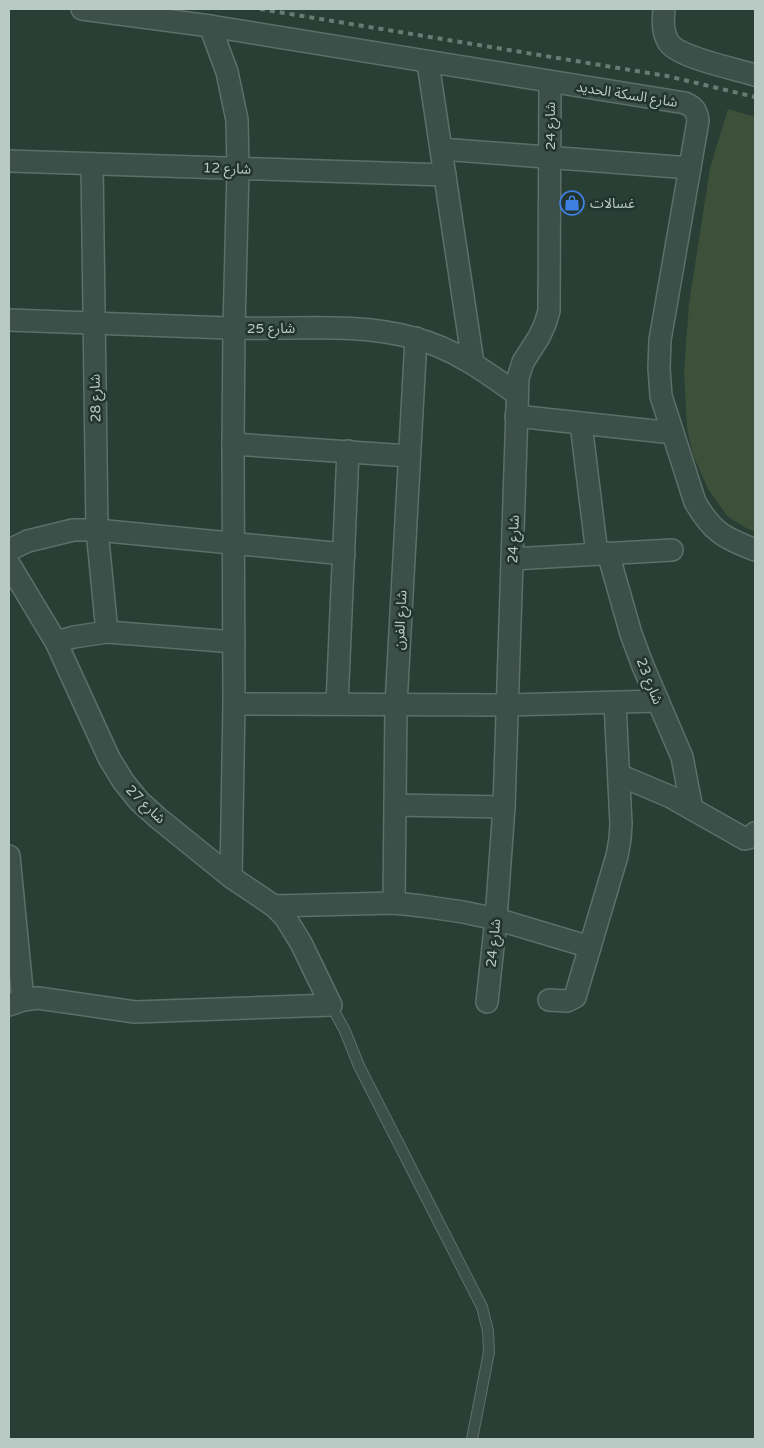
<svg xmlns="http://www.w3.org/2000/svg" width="764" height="1448" font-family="'Varela Round','Noto Sans Arabic',sans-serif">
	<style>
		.green { fill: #3d503a }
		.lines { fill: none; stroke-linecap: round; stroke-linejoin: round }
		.service-casing { stroke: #5d6f69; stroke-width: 12 }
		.minor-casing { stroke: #5d6f69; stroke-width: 24 }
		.service { stroke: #3c4f48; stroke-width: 10 }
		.minor { stroke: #3c4f48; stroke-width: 21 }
		.rail { stroke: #667c74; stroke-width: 4; stroke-dasharray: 5 5; stroke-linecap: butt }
		.labels { text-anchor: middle; stroke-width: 5; stroke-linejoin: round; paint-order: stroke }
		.street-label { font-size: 14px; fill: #b9c9c4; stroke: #21342d }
		.poi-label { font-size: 14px; fill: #b9c9c4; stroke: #21342d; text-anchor: start }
	</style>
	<rect width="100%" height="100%" fill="#293f36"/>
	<!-- green -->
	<polygon class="green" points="728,109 755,117 755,532 746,528 727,516 708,489 693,455 687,428 684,371 689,304 710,168"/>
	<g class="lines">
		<!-- service casing -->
		<g class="service-casing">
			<polyline id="service" points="331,1005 345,1031 359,1066 482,1307 488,1331 489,1352 472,1439"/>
		</g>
		<!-- minor casing -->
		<g class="minor-casing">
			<g id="minor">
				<path d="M 82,9 L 210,26 L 685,103 C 694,107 697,111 698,121 L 660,340 L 659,368 L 661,396 L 695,502 C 713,533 723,537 755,550"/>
				<path d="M 664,9 C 663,21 662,32 669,43 C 680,58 736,69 755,75"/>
				<polyline points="210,26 227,72 237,120 238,169 234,328 233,444 234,704 231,877"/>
				<polyline points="428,63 473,363"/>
				<polyline points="441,149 690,168"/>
				<polyline points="9,161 445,175"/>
				<polyline points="92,164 97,530 107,632"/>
				<path d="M 9,320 C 83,322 158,326 233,328 C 293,330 356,322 414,338 C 453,348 485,371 517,394"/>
				<polyline points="516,416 673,433"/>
				<polyline points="581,424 597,554"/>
				<polyline points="233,444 409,456"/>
				<polyline points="9,550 28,541 73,530 97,530 344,554"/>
				<polyline points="608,553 631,634 643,666 682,757 692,809"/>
				<polyline points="512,559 672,550"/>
				<polyline points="9,564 56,642 109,758 123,781 139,801 158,818 231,877 274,906 285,917 301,943 331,1005 135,1012 38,998 23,1000 9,1005"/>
				<polyline points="56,642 74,637 107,632 234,642"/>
				<polyline points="234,704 507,705 658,701"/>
				<polyline points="337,704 348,451"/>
				<polyline points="619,775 671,797 745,839 752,837 755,833"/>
				<polyline points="395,805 504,807"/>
				<polyline points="9,856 23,1000"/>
				<polyline points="394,903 396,705 416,338"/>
				<polyline points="274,906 394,903 422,906 463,912 496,919 590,947"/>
				<polyline points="549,1000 567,1001 575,997 617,856 620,839 621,824 615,703"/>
				<polyline points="487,1002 496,919 504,807 518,378 523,362 539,337 545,324 549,311 550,82"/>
			</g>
		</g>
		<!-- service -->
		<use href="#service" class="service"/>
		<!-- minor -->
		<use href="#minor" class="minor"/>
		<!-- rail -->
		<polyline class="rail" points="260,9 667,76 755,97"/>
	</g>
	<!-- icons -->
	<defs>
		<g id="shop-ring" transform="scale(1.25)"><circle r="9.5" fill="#21342d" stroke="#3f7fe0" stroke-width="1.5"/><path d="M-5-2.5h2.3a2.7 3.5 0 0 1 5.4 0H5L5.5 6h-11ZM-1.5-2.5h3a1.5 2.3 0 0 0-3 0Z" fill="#3f7fe0"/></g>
	</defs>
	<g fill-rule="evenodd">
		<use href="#shop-ring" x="572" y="203"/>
	</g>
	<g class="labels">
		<!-- street labels -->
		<g class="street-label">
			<text transform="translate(627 94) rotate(9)" y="5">شارع السكة الحديد</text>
			<text transform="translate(550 126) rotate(-90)" y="5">شارع 24</text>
			<text transform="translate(227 168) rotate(2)" y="5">شارع 12</text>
			<text x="271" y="333">شارع 25</text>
			<text transform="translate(95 398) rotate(-91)" y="5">شارع 28</text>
			<text transform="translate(513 539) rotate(-88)" y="5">شارع 24</text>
			<text transform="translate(400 620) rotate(-87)" y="5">شارع الفرن</text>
			<text transform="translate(650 681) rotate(68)" y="5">شارع 23</text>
			<text transform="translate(146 804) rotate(44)" y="5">شارع 27</text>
			<text transform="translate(493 943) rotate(-84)" y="5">شارع 24</text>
		</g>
		<!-- poi labels -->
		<g class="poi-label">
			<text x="590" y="208">غسالات</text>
		</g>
	</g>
	<!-- border -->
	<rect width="764" height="1448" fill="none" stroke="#b9c9c4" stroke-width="20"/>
</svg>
